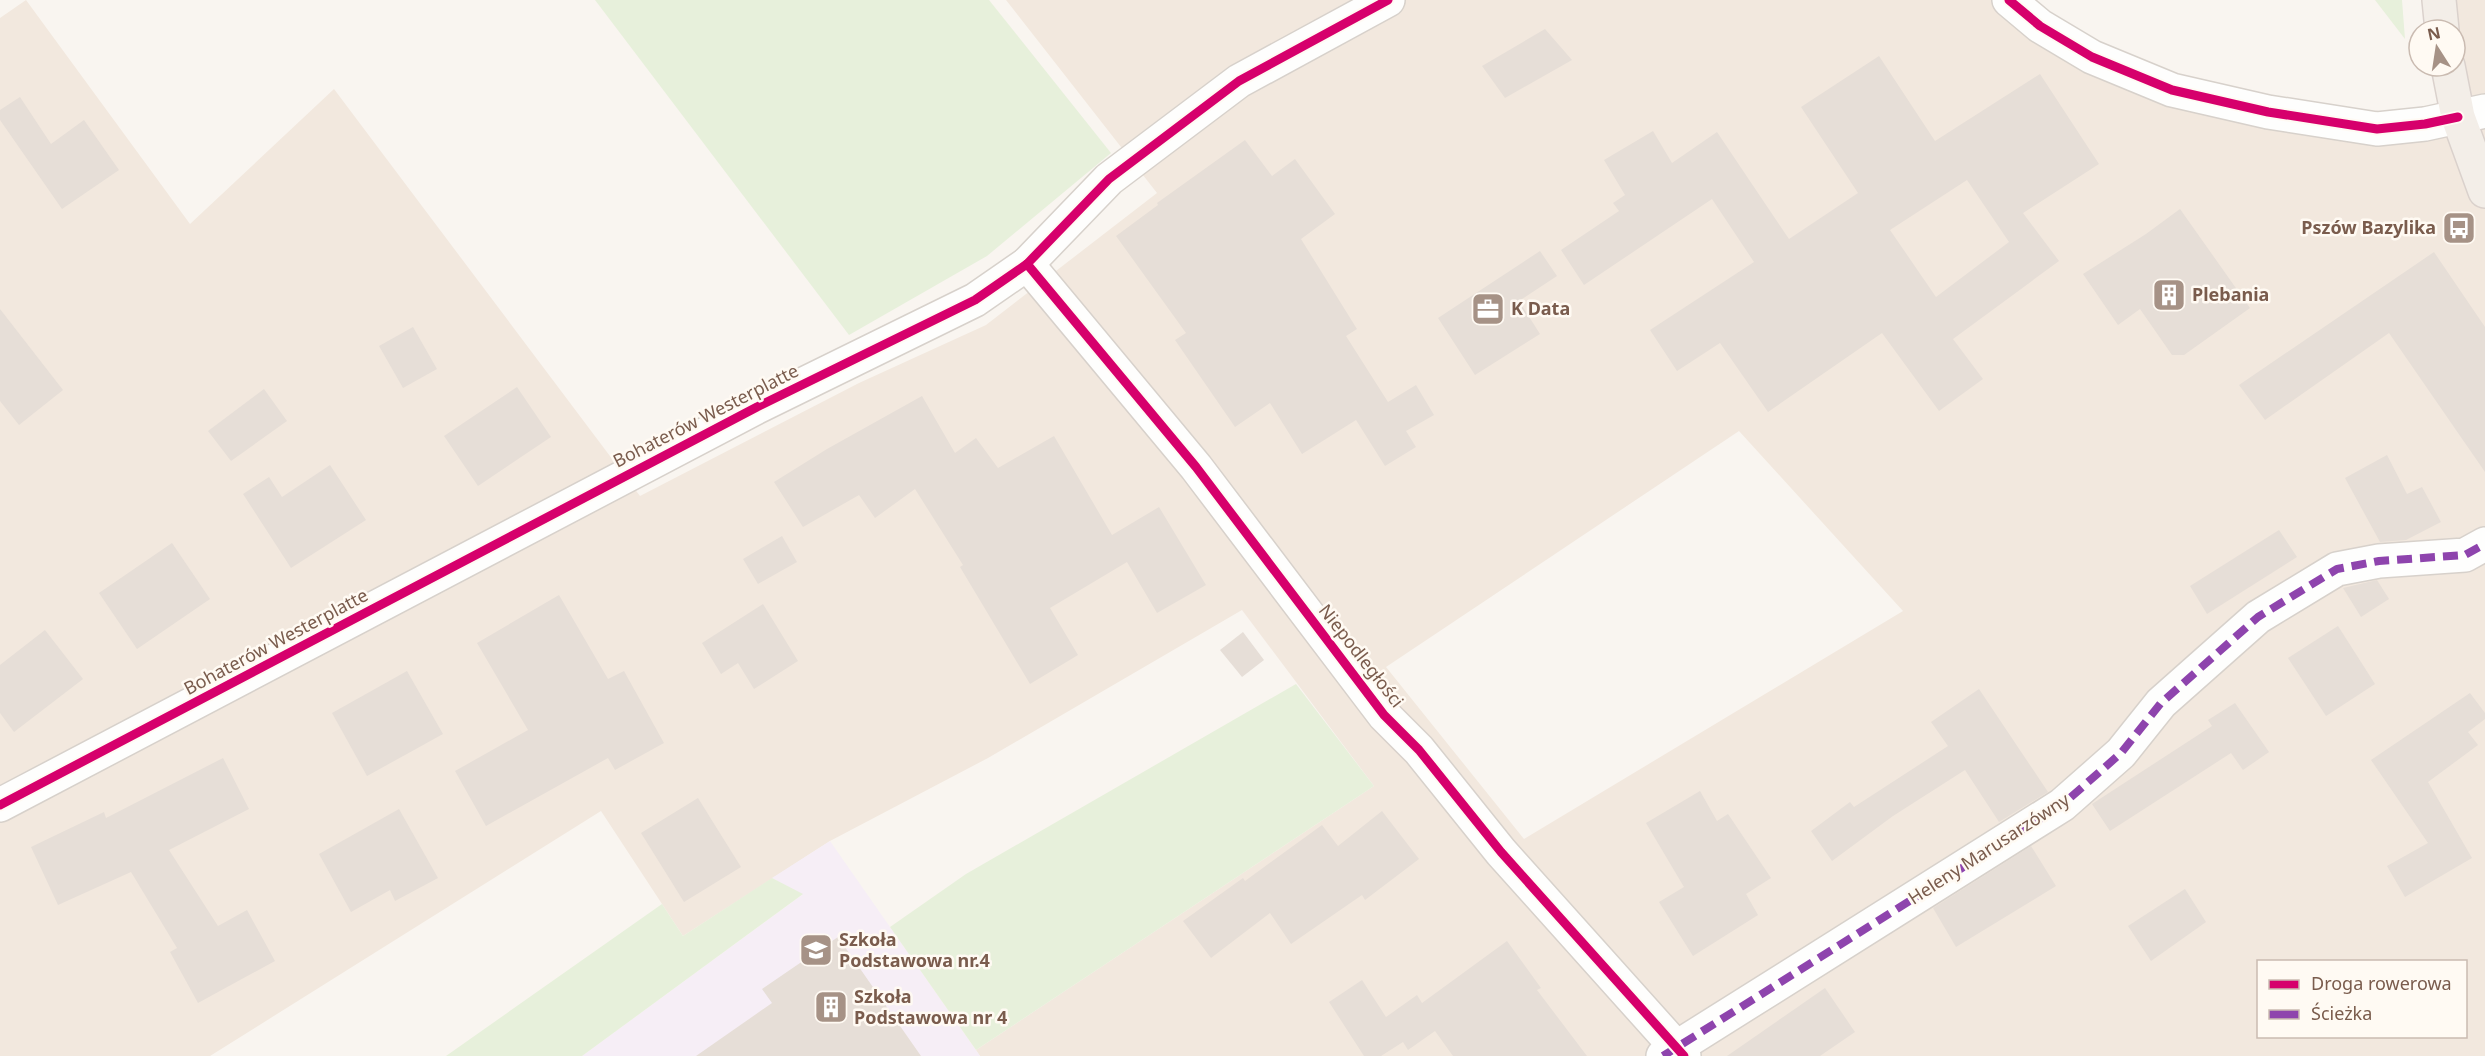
<svg xmlns="http://www.w3.org/2000/svg" width="2485" height="1056" font-family="'Noto Sans',sans-serif">
	<style>
		.residential { fill: #f2e8de; fill-rule: evenodd }
		.education { fill: #f6eef6 }
		.green { fill: #e7f0db }
		.building { fill: #e6ded7; fill-rule: evenodd }
		.lines { fill: none; stroke-linecap: round; stroke-linejoin: round }
		.minor-casing { stroke: #d7d1cb; stroke-width: 36 }
		.major-casing { stroke: #dad1cc; stroke-width: 36 }
		.minor { stroke: #fefefd; stroke-width: 33 }
		.major { stroke: #f3eee8; stroke-width: 33 }
		.quiet { stroke: #8e44ad; stroke-width: 8; stroke-dasharray: 15 8; stroke-linecap: butt }
		.cycleway-casing { stroke: #fffaf3; stroke-width: 13 }
		.cycleway { stroke: #d6006c; stroke-width: 9 }
		.labels { text-anchor: middle; stroke-width: 5; stroke-linejoin: round; paint-order: stroke }
		.poi-label { font-size: 18px; font-weight: bold; fill: #7a5c4d; stroke: #fffaf3; text-anchor: start }
		.street-label { font-size: 18px; fill: #7a5c4d; stroke: #fffaf3 }
	</style>
	<rect width="100%" height="100%" fill="#f9f5f0"/>
	<!-- residential -->
	<path class="residential" d="M 26,0 L 190,224 L 334,89 L 640,496 L 859,383 L 986,325 L 1157,193 L 1006,0 L 2012,0 L 2264,122 L 2458,117 L 2455,30 L 2443,0 L 2485,0 L 2485,1056 L 980,1056 L 976,1050 L 1374,786 L 1242,610 L 988,758 L 830,841 L 683,936 L 601,811 L 210,1056 L 0,1056 L 0,18 ZM 1739,431 L 1903,611 L 1524,839 L 1386,667 ZM 2258,962 L 2466,962 L 2466,1036 L 2258,1036 Z"/>
	<!-- education -->
	<polygon class="education" points="830,841 980,1056 582,1056 802,895 772,878"/>
	<!-- green -->
	<g class="green">
		<polygon points="595,0 989,0 1111,153 987,256 849,335"/>
		<polygon points="2375,0 2402,0 2405,39"/>
		<polygon points="1296,684 1374,786 976,1050 890,927 966,874"/>
		<polygon points="772,878 803,894 582,1056 446,1056 662,904 683,936"/>
	</g>
	<!-- building -->
	<g class="building">
		<polygon points="1545,29 1572,60 1505,98 1482,66"/>
		<path d="M 1879,56 L 1935,141 L 2040,74 L 2099,164 L 2023,213 L 2059,261 L 1953,339 L 1983,379 L 1939,411 L 1882,333 L 1768,412 L 1720,343 L 1677,371 L 1650,330 L 1754,262 L 1712,199 L 1584,285 L 1561,250 L 1619,211 L 1613,203 L 1625,195 L 1604,160 L 1653,131 L 1672,163 L 1717,132 L 1789,239 L 1858,193 L 1801,107 ZM 1967,180 L 2009,242 L 1936,297 L 1890,230 Z"/>
		<polygon points="20,97 51,144 84,120 119,170 62,209 0,120 0,110"/>
		<polygon points="1245,140 1272,176 1295,159 1335,214 1301,239 1357,329 1346,336 1388,402 1416,385 1434,415 1406,431 1416,447 1385,466 1356,420 1302,454 1270,403 1235,427 1175,340 1186,333 1116,236 1158,205 1157,203"/>
		<polygon points="2180,209 2250,308 2184,355 2172,355 2140,309 2118,325 2083,274 2146,234"/>
		<polygon points="1540,251 1557,276 1519,301 1540,334 1475,375 1438,318"/>
		<polygon points="2434,252 2485,327 2485,472 2389,333 2265,420 2239,385"/>
		<polygon points="0,309 63,390 19,425 0,401"/>
		<polygon points="413,327 437,369 403,388 379,346"/>
		<polygon points="517,387 551,437 478,486 444,436"/>
		<polygon points="264,389 287,421 231,461 208,431"/>
		<polygon points="922,396 955,453 976,438 998,468 1054,436 1112,535 1159,507 1206,585 1157,613 1127,562 1050,608 1078,655 1030,684 960,567 963,565 915,489 875,518 859,495 803,527 774,482 827,449"/>
		<polygon points="2387,455 2407,494 2422,487 2441,522 2406,540 2380,542 2345,478"/>
		<polygon points="330,465 366,520 291,568 243,494 269,477 282,497"/>
		<polygon points="2279,530 2297,557 2207,614 2190,586"/>
		<polygon points="782,536 797,562 758,584 743,559"/>
		<polygon points="172,543 210,599 137,649 99,593"/>
		<polygon points="2377,580 2389,599 2361,617 2343,588"/>
		<polygon points="559,595 608,679 624,671 664,743 615,770 608,758 486,826 455,771 528,730 477,643"/>
		<polygon points="763,604 798,661 754,689 738,663 721,674 702,643"/>
		<polygon points="2338,626 2375,684 2326,716 2288,658"/>
		<polygon points="45,630 83,679 14,732 0,713 0,665"/>
		<polygon points="1243,632 1264,660 1242,677 1220,650"/>
		<polygon points="407,671 443,734 367,776 332,713"/>
		<polygon points="1979,689 2048,792 1999,822 1965,770 1893,816 1832,861 1811,831 1850,802 1854,807 1948,746 1931,722"/>
		<polygon points="2470,693 2485,713 2485,719 2468,732 2478,745 2428,782 2472,858 2405,897 2387,866 2428,843 2371,760"/>
		<polygon points="2235,703 2269,752 2243,770 2231,753 2110,831 2092,804 2212,726 2208,720"/>
		<polygon points="223,758 249,809 169,850 218,926 247,910 275,961 198,1003 170,952 177,948 131,872 58,905 31,847 104,812 106,818"/>
		<polygon points="1700,791 1717,821 1728,814 1771,878 1746,894 1758,915 1693,956 1659,902 1684,887 1646,823"/>
		<polygon points="698,798 741,867 684,902 641,833"/>
		<polygon points="399,809 438,878 395,901 390,890 351,912 319,854"/>
		<polygon points="1382,811 1419,859 1365,900 1362,895 1291,944 1270,913 1211,958 1183,921 1243,878 1245,881 1322,825 1338,846"/>
		<polygon points="2031,846 2056,886 1956,947 1933,908"/>
		<polygon points="2185,889 2206,922 2151,961 2128,926"/>
		<polygon points="838,937 921,1056 696,1056 772,1003 762,989"/>
		<polygon points="1507,941 1541,988 1537,990 1587,1056 1453,1056 1435,1031 1408,1050 1403,1042 1381,1056 1364,1056 1329,1002 1362,980 1386,1017 1417,995 1422,1003"/>
		<polygon points="1825,988 1855,1032 1820,1056 1727,1056"/>
	</g>
	<g class="lines">
		<!-- minor casing -->
		<g class="minor-casing">
			<g id="minor">
				<polyline points="2009,0 2040,26 2092,57 2172,90 2268,112 2377,129 2425,124 2485,111"/>
				<polyline points="1027,264 1196,467 1384,715 1419,750 1501,852 1684,1056"/>
				<polyline points="0,805 757,407 975,300 1027,264 1109,179 1239,81 1388,0"/>
				<polyline points="1663,1056 2062,805 2121,753 2161,703 2258,617 2337,569 2379,561 2465,555 2485,544"/>
			</g>
		</g>
		<!-- major casing -->
		<g class="major-casing">
			<g id="major">
				<polyline points="2439,0 2442,30"/>
				<polyline points="2448,66 2458,117 2485,191"/>
			</g>
		</g>
		<!-- minor -->
		<use href="#minor" class="minor"/>
		<!-- major -->
		<use href="#major" class="major"/>
		<!-- quiet -->
		<polyline class="quiet" points="1663,1056 2062,805 2121,753 2161,703 2258,617 2337,569 2379,561 2465,555 2485,544"/>
		<!-- cycleway casing -->
		<g class="cycleway-casing">
			<g id="cycleway">
				<polyline points="2009,0 2040,26 2092,57 2172,90 2268,112 2377,129 2425,124 2458,117"/>
				<polyline points="1027,264 1196,467 1384,715 1419,750 1501,852 1684,1056"/>
				<polyline points="0,805 757,407 975,300 1027,264 1109,179 1239,81 1388,0"/>
			</g>
		</g>
		<!-- cycleway -->
		<use href="#cycleway" class="cycleway"/>
	</g>
	<!-- icons -->
	<defs>
		<g id="bus-square" transform="scale(1.725)"><rect x="-9" y="-9" width="18" height="18" rx="4" fill="#a69286" stroke="#fffaf3"/><path d="M-5-6H5V4H4V6H2V4H-2V6H-4V4H-5ZM-3.5-4V0h7V-4ZM-3.5 1.2v1.5H-2V1.2ZM2 1.2v1.5H3.5V1.2Z" fill="#fff"/></g>
		<g id="building-square" transform="scale(1.725)"><rect x="-9" y="-9" width="18" height="18" rx="4" fill="#a69286" stroke="#fffaf3"/><path d="M-4-6H4V6H1V3H-1V6H-4ZM-2.5-4.3h1.7v1.8h-1.7ZM.8-4.3h1.7v1.8H.8ZM-2.5-1h1.7V.8h-1.7ZM.8-1h1.7V.8H.8Z" fill="#fff"/></g>
		<g id="office-square" transform="scale(1.725)"><rect x="-9" y="-9" width="18" height="18" rx="4" fill="#a69286" stroke="#fffaf3"/><path d="M-6-3h4V-5.5h4V-3h4V5H-6ZM-1-4.5V-3h2v-1.5ZM-6 0V1H6V0Z" fill="#fff"/></g>
		<g id="school-square" transform="scale(1.725)"><rect x="-9" y="-9" width="18" height="18" rx="4" fill="#a69286" stroke="#fffaf3"/><path d="M0-5L7-2L0 1L-7-2ZM-4 1L0 2.5L4 1V4Q0 6-4 4Z" fill="#fff"/></g>
	</defs>
	<g fill-rule="evenodd">
		<use href="#bus-square" x="2459" y="228"/>
		<use href="#building-square" x="2169" y="295"/>
		<use href="#office-square" x="1488" y="309"/>
		<use href="#school-square" x="816" y="950"/>
		<use href="#building-square" x="831" y="1007"/>
	</g>
	<g class="labels">
		<!-- poi labels -->
		<g class="poi-label">
			<text x="2436" y="234" text-anchor="end">Pszów Bazylika</text>
			<text x="2192" y="301">Plebania</text>
			<text x="1511" y="315">K Data</text>
			<text x="839" y="946">Szkoła<tspan x="839" dy="21">Podstawowa nr.4</tspan></text>
			<text x="854" y="1003">Szkoła<tspan x="854" dy="21">Podstawowa nr 4</tspan></text>
		</g>
		<!-- street labels -->
		<g class="street-label">
			<text transform="translate(706 416) rotate(-27)" y="6">Bohaterów Westerplatte</text>
			<text transform="translate(276 642) rotate(-28)" y="6">Bohaterów Westerplatte</text>
			<text transform="translate(1361 656) rotate(52)" y="6">Niepodległości</text>
			<text transform="translate(1989 849) rotate(-33)" y="6">Heleny Marusarzówny</text>
		</g>
	</g>
	<!-- legend -->
	<rect x="2257" y="960" width="210" height="78" fill="#fffaf3" stroke="#cabbb1" stroke-width="1.5"/>
	<rect x="2269" y="980" width="30" height="9" fill="#d6006c" stroke="#cabbb1" stroke-width="1.5"/>
	<text x="2311" y="990" font-size="18" fill="#7a5c4d">Droga rowerowa</text>
	<rect x="2269" y="1010" width="30" height="9" fill="#8e44ad" stroke="#cabbb1" stroke-width="1.5"/>
	<text x="2311" y="1020" font-size="18" fill="#7a5c4d">Ścieżka</text>
	<!-- north arrow -->
	<g transform="translate(2437 48) rotate(348)"><circle r="28" fill="#fffaf3" stroke="#cabbb1" stroke-width="1.5"/>
	<path d="M0-4.5L10 22L0 15L-10 22Z" fill="#a69286"/>
	<text y="-9" font-size="16" font-weight="bold" text-anchor="middle" fill="#7a5c4d">N</text>
	</g>
</svg>
